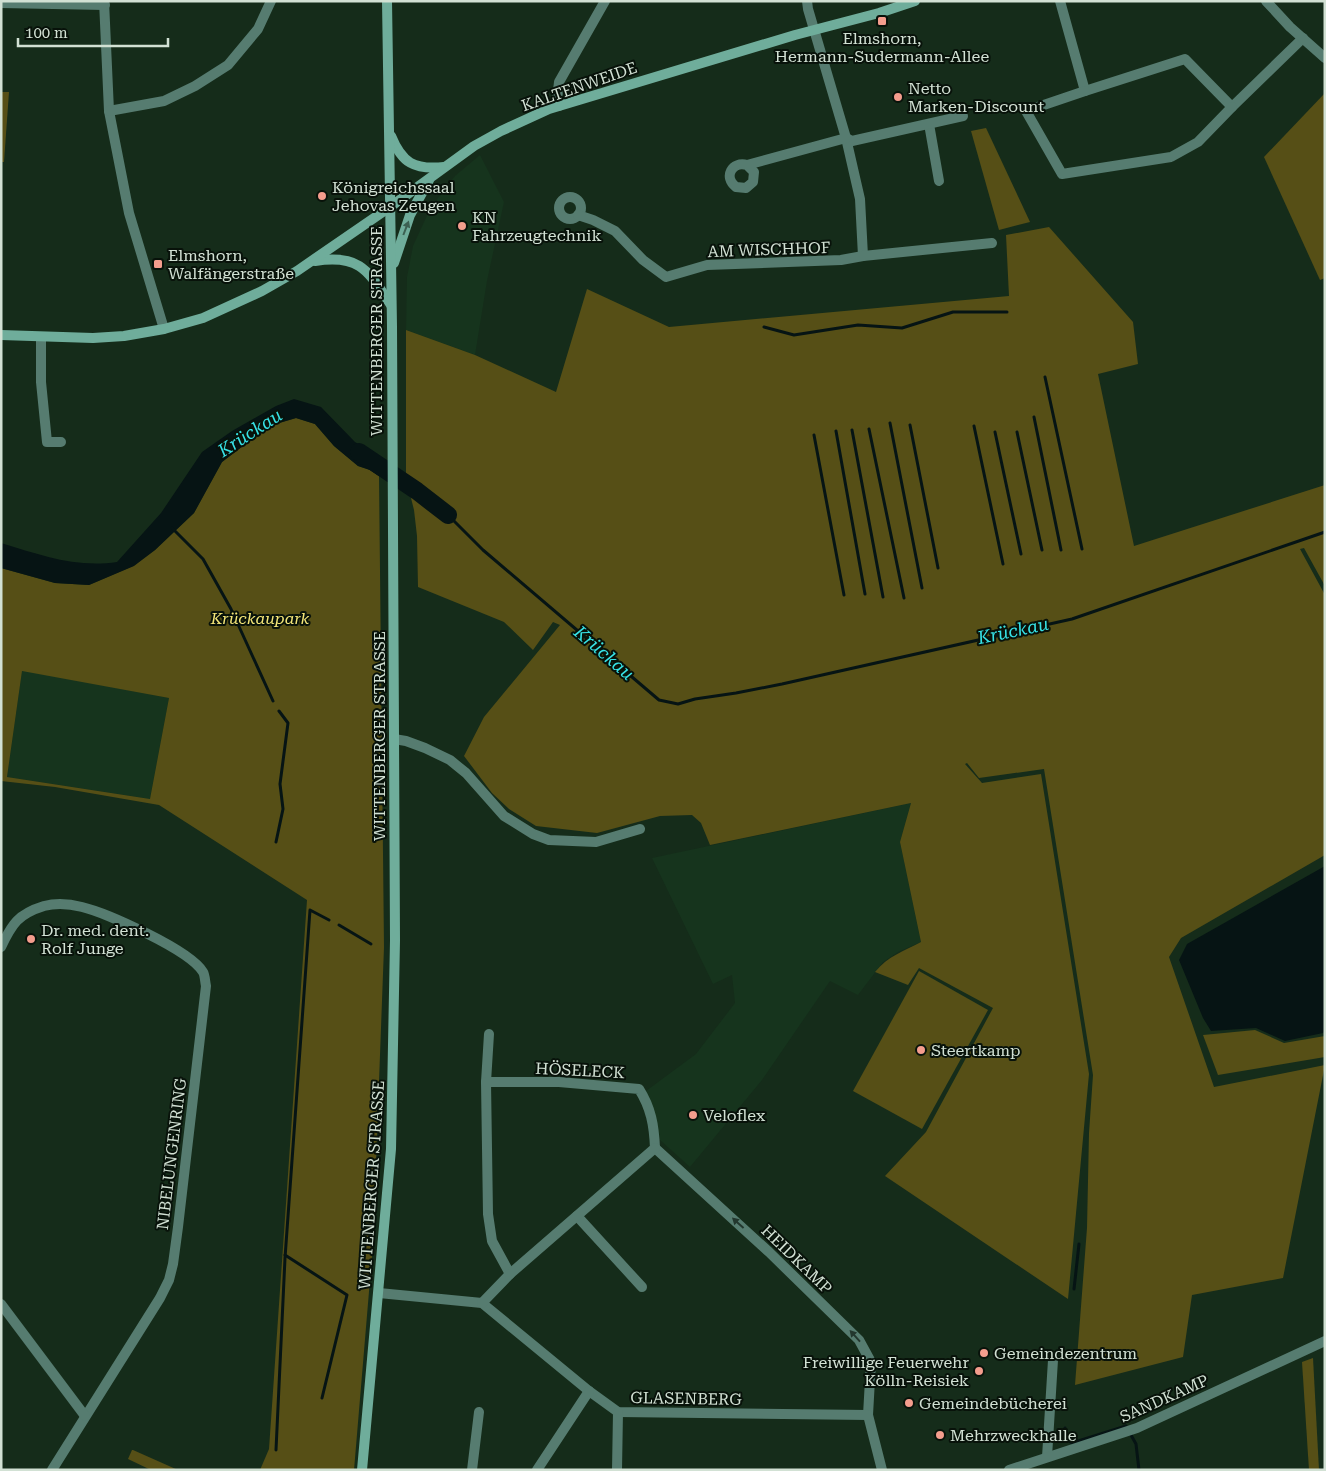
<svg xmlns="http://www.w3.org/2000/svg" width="1326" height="1471" font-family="'Roboto Serif',serif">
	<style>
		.built { fill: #16341d }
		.green { fill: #564f16; fill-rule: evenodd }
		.water { fill: #061414 }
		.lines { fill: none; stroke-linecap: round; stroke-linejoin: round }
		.stream { stroke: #061414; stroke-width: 3 }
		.river { stroke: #061414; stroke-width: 18 }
		.street { stroke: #567c70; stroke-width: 10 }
		.secondary { stroke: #6fad9b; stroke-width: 10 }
		.oneway { fill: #3c6052 }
		.oneway2 { fill: #23372e }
		.poi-dot { fill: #f49d8d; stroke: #08120a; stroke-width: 2 }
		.labels { text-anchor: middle; stroke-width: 4; stroke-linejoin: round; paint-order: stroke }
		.poi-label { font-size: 16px; fill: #d2e1d4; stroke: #08120a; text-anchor: start }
		.street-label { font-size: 16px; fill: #d2e1d4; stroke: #08120a }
		.park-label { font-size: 16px; font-style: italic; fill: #f4e679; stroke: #08120a }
		.water-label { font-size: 18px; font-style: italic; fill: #37e2e6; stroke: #08120a }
	</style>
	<rect width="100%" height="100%" fill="#152c1a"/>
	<!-- built -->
	<g class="built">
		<polygon points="480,155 504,202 487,281 475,355 406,330 407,277 413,246 431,207 455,176"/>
		<polygon points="22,670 169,698 150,799 7,777"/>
		<polygon points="911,803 900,842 921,942 898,952 883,962 858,995 830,981 762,1080 690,1167 660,1140 658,1127 646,1091 696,1054 735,1003 732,975 713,984 652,858"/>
	</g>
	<!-- green -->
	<g class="green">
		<polygon points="1,92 9,92 4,162 1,162"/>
		<polygon points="1325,93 1325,278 1320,280 1264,157"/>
		<polygon points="986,128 1030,222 999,230 971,131"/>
		<path d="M 1049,227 L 1133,322 L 1138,364 L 1098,374 L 1134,546 L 1325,485 L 1325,586 L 1304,548 L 1300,549 L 1325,595 L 1325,855 L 1181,938 L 1169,957 L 1214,1087 L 1325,1065 L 1283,1278 L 1192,1295 L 1183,1357 L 1075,1385 L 1087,1228 L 1089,1133 L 1093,1075 L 1044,769 L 979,778 L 967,763 L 965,764 L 982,783 L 1041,774 L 1089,1074 L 1068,1299 L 885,1176 L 926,1132 L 993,1008 L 919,968 L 908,985 L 875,972 C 888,956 904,951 921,942 L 900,842 L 911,803 L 710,845 L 701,823 L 692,815 L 660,816 L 597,833 L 536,826 L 509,809 L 492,793 L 464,756 L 484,717 L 560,625 L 553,622 L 533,650 L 504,622 L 418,587 L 417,536 L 414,510 L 406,478 L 406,330 L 475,355 L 556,392 L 587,289 L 669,327 L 1009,296 L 1006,235 Z"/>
		<path d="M 296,418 L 315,424 L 334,446 L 358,466 L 370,470 L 379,476 L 384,947 L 373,1244 L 354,1470 L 260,1470 L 269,1449 L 307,900 L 159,805 L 55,787 L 1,781 L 1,568 L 55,583 L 89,585 L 133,566 L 155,550 L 194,513 L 222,462 L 269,426 ZM 22,671 L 169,698 L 150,799 L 7,777 Z"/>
		<polygon points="919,971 988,1010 922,1129 853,1091"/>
		<polygon points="1255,1030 1284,1043 1325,1036 1325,1057 1218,1075 1203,1035"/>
		<polygon points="1313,1358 1319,1470 1309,1470 1302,1362"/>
		<polygon points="132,1450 133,1450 178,1470 151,1470 128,1459"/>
	</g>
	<!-- water -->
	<g class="water">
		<path d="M 294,399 L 321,407 L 355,442 L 377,455 L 379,476 L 370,470 L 358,466 L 334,446 L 315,424 L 296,418 L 269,426 L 222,462 L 194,513 L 155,550 L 134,566 L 89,585 L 55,583 L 1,568 L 1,543 C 41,555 75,568 117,562 L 161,513 L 202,452 L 232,431 L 276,406 Z"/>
		<polygon points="1325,866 1325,1031 1323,1033 1285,1041 1256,1028 1211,1031 1203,1018 1179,960 1187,944"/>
	</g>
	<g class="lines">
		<!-- stream -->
		<g class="stream">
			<polyline points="764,327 794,335 858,325 902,328 953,312 1007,312"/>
			<polyline points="1045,377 1082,549"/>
			<polyline points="1034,417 1061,550"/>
			<polyline points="890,423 922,588"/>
			<polyline points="910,425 938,568"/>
			<polyline points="974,426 1003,564"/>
			<polyline points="869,429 904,598"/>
			<polyline points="852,430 883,597"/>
			<polyline points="836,431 865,594"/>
			<polyline points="995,432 1021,554"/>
			<polyline points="1017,432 1042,550"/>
			<polyline points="814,435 844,595"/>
			<polyline points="448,515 483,550 659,700 678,704 695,699 736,693 782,684 1072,619 1325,532"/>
			<polyline points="172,528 203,559 231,609 273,701"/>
			<polyline points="276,842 283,809 280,784 288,723 279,711"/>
			<polyline points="339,925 371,944"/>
			<polyline points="285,1255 347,1295 322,1398"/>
			<polyline points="1074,1289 1079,1244"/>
			<polyline points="1065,1428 1066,1438 1072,1443 1126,1426 1127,1429"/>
			<polyline points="1131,1435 1136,1444 1139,1470"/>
			<polyline points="276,1450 285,1258 310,910 329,920"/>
		</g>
		<!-- river -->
		<polyline class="river" points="359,452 417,491 448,515"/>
		<!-- street -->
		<g class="street">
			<polyline points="104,1 109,111 129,213 164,329"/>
			<polyline points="1060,1 1085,91 1185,59 1232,107 1303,38"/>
			<polyline points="1266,1 1290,27 1325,58"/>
			<polyline points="1,3 105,5"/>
			<polyline points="1085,91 1026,111 1062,174 1171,157 1198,142 1232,107"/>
			<polyline points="559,106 557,99 559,82 605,1"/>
			<polyline points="109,111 164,101 195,86 228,65 258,29 271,1"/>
			<polyline points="929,124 939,181"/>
			<polyline points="846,138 852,141 963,116"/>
			<polyline points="846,138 860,199 863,256"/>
			<path d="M 747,165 L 754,172 L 753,182 L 746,188 L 736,187 C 723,177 732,161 747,165 L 846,138 L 808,9 L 807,1"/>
			<circle cx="570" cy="208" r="11"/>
			<polyline points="578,215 593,220 615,231 643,260 666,277 707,265 841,260 863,256 992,243"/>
			<polyline points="41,337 41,382 47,442 61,442"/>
			<polyline points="394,739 406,741 425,748 450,760 466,773 504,816 533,834 549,840 596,842 640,829"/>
			<path d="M 1,947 C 12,924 18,914 44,906 C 56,903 70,904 82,907 C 107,913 190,950 203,972 C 205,975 205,982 206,986 L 178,1227 L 173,1264 L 169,1280 L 160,1298 L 52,1470"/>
			<polyline points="489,1034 486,1082 488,1214 492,1241 510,1274"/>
			<path d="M 486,1082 L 559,1082 L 639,1089 C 651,1108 654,1125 655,1148"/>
			<polyline points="655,1148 769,1252 859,1340 871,1362 868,1415 882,1470"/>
			<polyline points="577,1216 642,1287"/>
			<polyline points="379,1293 482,1303 589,1391 618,1412 868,1415"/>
			<polyline points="482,1303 510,1274 655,1148"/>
			<polyline points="1,1304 85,1416"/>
			<polyline points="1047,1457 1053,1360"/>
			<polyline points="472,1470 479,1412"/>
			<polyline points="537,1470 589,1391"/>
			<polyline points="617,1470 618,1412"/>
			<polyline points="1009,1470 1137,1428 1325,1341"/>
		</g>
		<!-- secondary -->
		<g class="secondary">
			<path d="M 391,136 C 402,163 414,170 444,167"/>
			<path d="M 315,261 C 361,254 368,271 391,305"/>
			<polyline points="394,263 410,215 429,180"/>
			<polyline points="1,335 93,338 124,336 164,329 203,318 262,291 297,271 390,207 474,146 501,131 549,109 795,35 879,13 915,1"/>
			<polyline points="362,1470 391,1149 395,940 392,326 387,1"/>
		</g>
	</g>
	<!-- one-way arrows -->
	<defs><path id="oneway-solid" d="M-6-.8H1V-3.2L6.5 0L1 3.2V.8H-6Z" transform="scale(1.25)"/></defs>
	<use class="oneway" href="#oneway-solid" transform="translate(406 228) rotate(-69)"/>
	<g class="oneway2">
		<use href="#oneway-solid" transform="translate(738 1223) rotate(-138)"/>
		<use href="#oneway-solid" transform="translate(855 1336) rotate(-132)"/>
	</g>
	<!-- markers -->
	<g class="poi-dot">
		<rect x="877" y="16" width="10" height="10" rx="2.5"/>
		<circle cx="898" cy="97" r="5"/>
		<circle cx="322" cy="196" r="5"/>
		<circle cx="462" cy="226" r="5"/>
		<rect x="153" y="259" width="10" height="10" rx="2.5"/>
		<circle cx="31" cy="939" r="5"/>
		<circle cx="921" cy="1050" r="5"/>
		<circle cx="693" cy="1115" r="5"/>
		<circle cx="984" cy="1353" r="5"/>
		<circle cx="979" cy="1371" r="5"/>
		<circle cx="909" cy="1403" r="5"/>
		<circle cx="940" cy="1435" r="5"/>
	</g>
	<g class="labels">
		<!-- poi labels -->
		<g class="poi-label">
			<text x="882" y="44" text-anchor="middle">Elmshorn,<tspan x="882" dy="18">Hermann-Sudermann-Allee</tspan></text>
			<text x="908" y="94">Netto<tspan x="908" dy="18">Marken-Discount</tspan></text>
			<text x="332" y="193">Königreichssaal<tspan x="332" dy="18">Jehovas Zeugen</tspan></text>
			<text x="472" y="223">KN<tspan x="472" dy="18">Fahrzeugtechnik</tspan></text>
			<text x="168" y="261">Elmshorn,<tspan x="168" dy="18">Walfängerstraße</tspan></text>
			<text x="41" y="936">Dr. med. dent.<tspan x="41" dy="18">Rolf Junge</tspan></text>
			<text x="931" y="1056">Steertkamp</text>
			<text x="703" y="1121">Veloflex</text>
			<text x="994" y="1359">Gemeindezentrum</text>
			<text x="969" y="1368" text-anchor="end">Freiwillige Feuerwehr<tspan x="969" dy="18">Kölln-Reisiek</tspan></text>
			<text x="919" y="1409">Gemeindebücherei</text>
			<text x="950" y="1441">Mehrzweckhalle</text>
		</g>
		<!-- street labels -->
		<g class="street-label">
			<text transform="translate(579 86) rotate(-19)" y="6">KALTENWEIDE</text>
			<text transform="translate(769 249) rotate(-2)" y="6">AM WISCHHOF</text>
			<text transform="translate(376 331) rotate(-90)" y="6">WITTENBERGER STRASSE</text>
			<text transform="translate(379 736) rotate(-90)" y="6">WITTENBERGER STRASSE</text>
			<text transform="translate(580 1070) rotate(3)" y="6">HÖSELECK</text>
			<text transform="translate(171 1154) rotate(-83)" y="6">NIBELUNGENRING</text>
			<text transform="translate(371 1185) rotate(-86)" y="6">WITTENBERGER STRASSE</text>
			<text transform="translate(797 1259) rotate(44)" y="6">HEIDKAMP</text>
			<text transform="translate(686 1398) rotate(1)" y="6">GLASENBERG</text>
			<text transform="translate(1164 1398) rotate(-24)" y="6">SANDKAMP</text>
		</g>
		<!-- park labels -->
		<g class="park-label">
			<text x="260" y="624">Krückaupark</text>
		</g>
		<!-- water labels -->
		<g class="water-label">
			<text transform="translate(250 433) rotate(-33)" y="6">Krückau</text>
			<text transform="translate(1013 631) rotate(-12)" y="6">Krückau</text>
			<text transform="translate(604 653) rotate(41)" y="6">Krückau</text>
		</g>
	</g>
	<!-- border -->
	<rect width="1326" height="1471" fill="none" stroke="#d2e1d4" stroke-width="5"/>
	<!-- scale -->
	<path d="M18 38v8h150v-8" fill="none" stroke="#d2e1d4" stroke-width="2.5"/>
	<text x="25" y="38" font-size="15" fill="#d2e1d4" stroke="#08120a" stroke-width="4" paint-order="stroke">100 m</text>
</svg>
